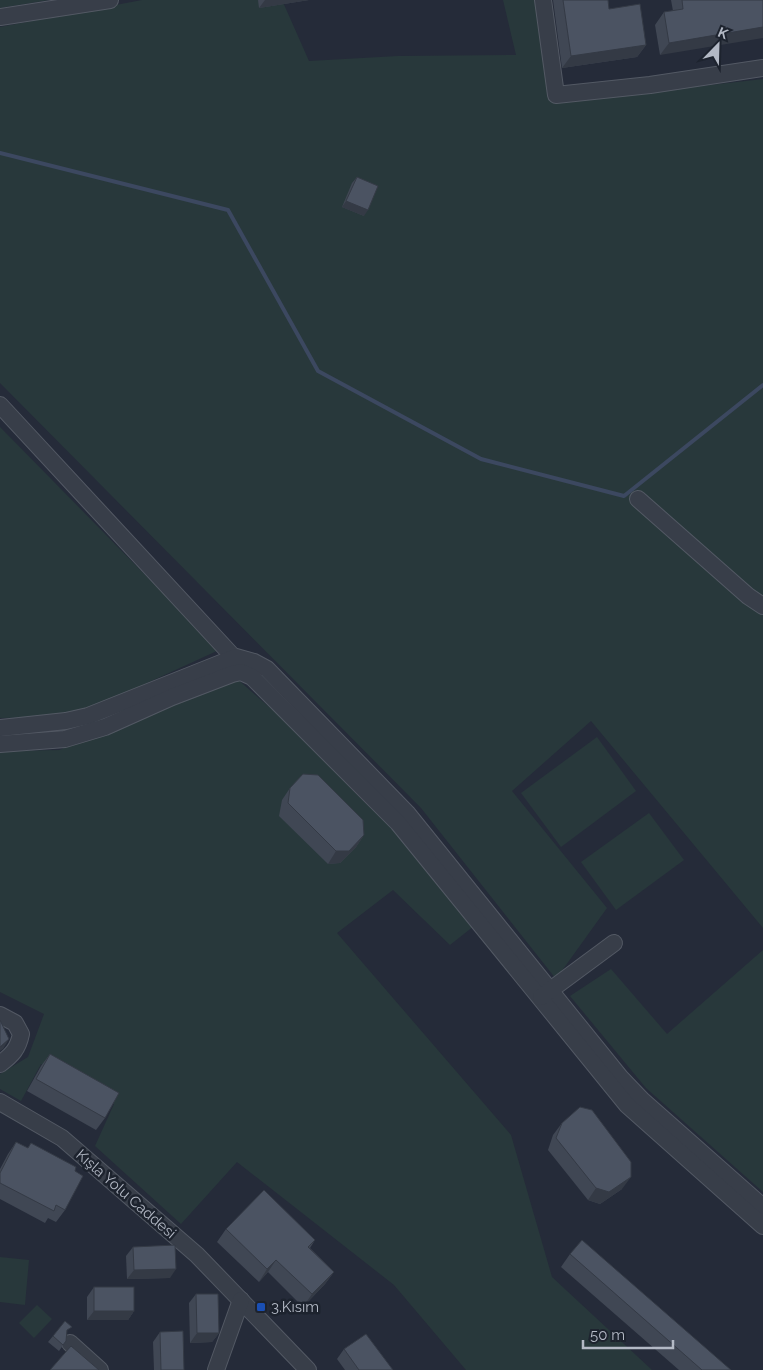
<svg xmlns="http://www.w3.org/2000/svg" width="763" height="1370" font-family="Raleway,sans-serif">
	<style>
		.green { fill: #28383b }
		.lines { fill: none; stroke-linecap: round; stroke-linejoin: round }
		.stream { stroke: #3c4860; stroke-width: 4 }
		.minor-casing { stroke: #535964; stroke-width: 18 }
		.minor { stroke: #383e49; stroke-width: 16 }
		.wall { fill: #404754 }
		.shaded-wall { fill: #343a45 }
		.building { fill: #4b5362; stroke: #343a45 }
		.transit-dot { fill: #1a4fb4; stroke: #1d232e; stroke-width: 2 }
		.labels { text-anchor: middle; stroke-width: 5; stroke-linejoin: round; paint-order: stroke }
		.street-label { font-size: 15px; fill: #b3b9c5; stroke: #1d232e }
		.poi-label { font-size: 15px; fill: #b3b9c5; stroke: #1d232e; text-anchor: start }
	</style>
	<rect width="100%" height="100%" fill="#252b39"/>
	<!-- green -->
	<g class="green">
		<polygon points="0,0 49,0 0,8"/>
		<polygon points="142,0 282,0 309,61 398,56 516,55 503,0 539,0 553,103 763,79 763,928 591,721 512,791 607,908 556,979 421,808 0,383 0,27"/>
		<polygon points="0,427 219,650 73,717 0,718"/>
		<polygon points="236,678 348,776 474,926 450,945 393,890 337,933 511,1135 552,1277 652,1370 466,1370 394,1285 237,1162 181,1224 95,1146 114,1104 41,1064 21,1101 0,1089 0,1074 28,1057 44,1014 0,992 0,751 59,750"/>
		<polygon points="597,737 636,791 561,847 521,793"/>
		<polygon points="649,813 684,860 616,910 581,862"/>
		<polygon points="763,950 763,1192 646,1088 570,996 611,969 667,1034"/>
		<polygon points="0,1257 29,1260 25,1305 0,1302"/>
		<polygon points="37,1305 52,1319 34,1338 19,1323"/>
	</g>
	<g class="lines">
		<!-- stream -->
		<polyline class="stream" points="0,153 228,210 318,371 481,459 624,496 763,385"/>
		<!-- minor casing -->
		<g class="minor-casing">
			<g id="minor">
				<polyline points="543,0 556,95 650,85 763,68"/>
				<polyline points="0,17 110,0"/>
				<polyline points="0,405 240,664"/>
				<polyline points="638,499 748,596 763,606"/>
				<polyline points="0,728 66,721 88,716 236,657 254,662 267,669 407,813 620,1077 642,1100 763,1207"/>
				<polyline points="0,744 65,739 105,727 172,697 232,674 241,672 252,677 398,823 627,1105 763,1226"/>
				<polyline points="541,997 614,943"/>
				<path d="M 0,1015 L 15,1023 L 21,1034 C 18,1049 12,1055 0,1064"/>
				<polyline points="0,1102 62,1138 197,1255 308,1370"/>
				<polyline points="70,1343 100,1370"/>
				<polyline points="216,1370 241,1300"/>
			</g>
		</g>
		<!-- minor -->
		<use href="#minor" class="minor"/>
	</g>
	<!-- wall -->
	<g class="wall">
		<polygon points="258,0 309,0 259,8"/>
		<polygon points="553,0 608,0 609,9 646,45 637,57 562,68"/>
		<polygon points="671,0 763,0 660,55 655,25 664,12 673,11"/>
		<polygon points="357,177 364,216 342,207 352,183"/>
		<polygon points="290,788 364,835 356,847 340,863 328,864 279,816 282,800"/>
		<polygon points="50,1054 105,1118 96,1130 27,1091 41,1066"/>
		<polygon points="562,1123 622,1189 600,1204 588,1200 548,1150 553,1135"/>
		<polygon points="16,1142 28,1148 31,1143 75,1171 65,1210 56,1222 48,1218 45,1223 0,1199 0,1169 8,1154"/>
		<polygon points="226,1229 315,1240 310,1248 334,1272 325,1284 303,1307 268,1272 259,1282 217,1242"/>
		<polygon points="133,1247 170,1278 127,1279 126,1256"/>
		<polygon points="570,1254 731,1370 679,1370 561,1267"/>
		<polygon points="94,1287 134,1311 128,1320 87,1320 87,1297"/>
		<polygon points="196,1294 219,1333 212,1342 190,1343 189,1303"/>
		<polygon points="160,1332 184,1370 154,1370 153,1342"/>
		<polygon points="67,1333 66,1334 66,1341 59,1351 48,1342 53,1336"/>
		<polygon points="344,1349 393,1370 345,1370 337,1359"/>
	</g>
	<!-- shaded-wall -->
	<g class="shaded-wall">
		<polygon points="265,0 309,0 259,8"/>
		<polygon points="763,27 763,38 660,55 669,43"/>
		<polygon points="646,45 637,57 562,68 571,56"/>
		<polygon points="346,201 368,210 364,216 342,207"/>
		<polygon points="364,835 356,847 340,863 328,864 336,851"/>
		<polygon points="9,1039 3,1049 0,1051 0,1047"/>
		<polygon points="631,1177 622,1189 600,1204 588,1200 596,1188"/>
		<polygon points="276,1260 268,1272 259,1282 267,1269"/>
		<polygon points="176,1269 170,1278 127,1279 134,1270"/>
		<polygon points="334,1272 325,1284 303,1307 312,1294"/>
		<polygon points="94,1311 134,1311 128,1320 87,1320"/>
		<polygon points="197,1333 219,1333 212,1342 190,1343"/>
	</g>
	<!-- building -->
	<g class="building">
		<polygon points="563,0 608,0 609,9 640,4 646,45 571,56"/>
		<polygon points="682,0 763,0 763,27 669,43 664,12 683,9"/>
		<polygon points="357,177 378,186 368,210 346,201"/>
		<polygon points="303,774 318,775 363,820 364,835 349,851 336,851 288,803 290,788"/>
		<polygon points="0,1020 9,1039 0,1047"/>
		<polygon points="50,1054 119,1093 105,1118 36,1079"/>
		<polygon points="580,1107 592,1110 631,1162 631,1177 609,1192 596,1188 556,1138 562,1123"/>
		<polygon points="16,1142 28,1148 31,1143 76,1167 75,1171 83,1176 65,1210 56,1205 54,1211 0,1183 0,1173"/>
		<polygon points="264,1190 315,1240 308,1247 334,1272 312,1294 276,1260 267,1269 226,1229"/>
		<polygon points="582,1240 731,1370 702,1370 570,1254"/>
		<polygon points="175,1245 176,1269 134,1270 133,1247"/>
		<rect x="94" y="1287" width="40" height="24"/>
		<polygon points="196,1294 218,1294 219,1333 197,1333"/>
		<polygon points="65,1321 72,1327 67,1330 66,1341 63,1345 53,1336"/>
		<polygon points="183,1331 184,1370 161,1370 160,1332"/>
		<polygon points="366,1334 393,1370 359,1370 344,1349"/>
		<polygon points="71,1346 99,1370 50,1370"/>
	</g>
	<!-- markers -->
	<rect class="transit-dot" x="256" y="1302" width="10" height="10" rx="2.5"/>
	<g class="labels">
		<!-- street labels -->
		<g class="street-label">
			<text transform="translate(126 1194) rotate(41)" y="5">Kışla Yolu Caddesi</text>
		</g>
		<!-- poi labels -->
		<g class="poi-label">
			<text x="271" y="1312">3.Kısım</text>
		</g>
	</g>
	<!-- north arrow -->
	<g transform="translate(718 45) rotate(23)" stroke="#1d232e" stroke-width="4" paint-order="stroke">
	<path d="M0-4L9 19L0 12L-9 19Z" fill="#b3b9c5"/>
	<text y="-8" font-size="14" font-weight="bold" text-anchor="middle" fill="#b3b9c5">K</text>
	</g>
	<!-- scale -->
	<path d="M583 1340v8h90v-8" fill="none" stroke="#b3b9c5" stroke-width="2.5"/>
	<text x="590" y="1340" font-size="15" fill="#b3b9c5" stroke="#1d232e" stroke-width="4" paint-order="stroke">50 m</text>
</svg>
